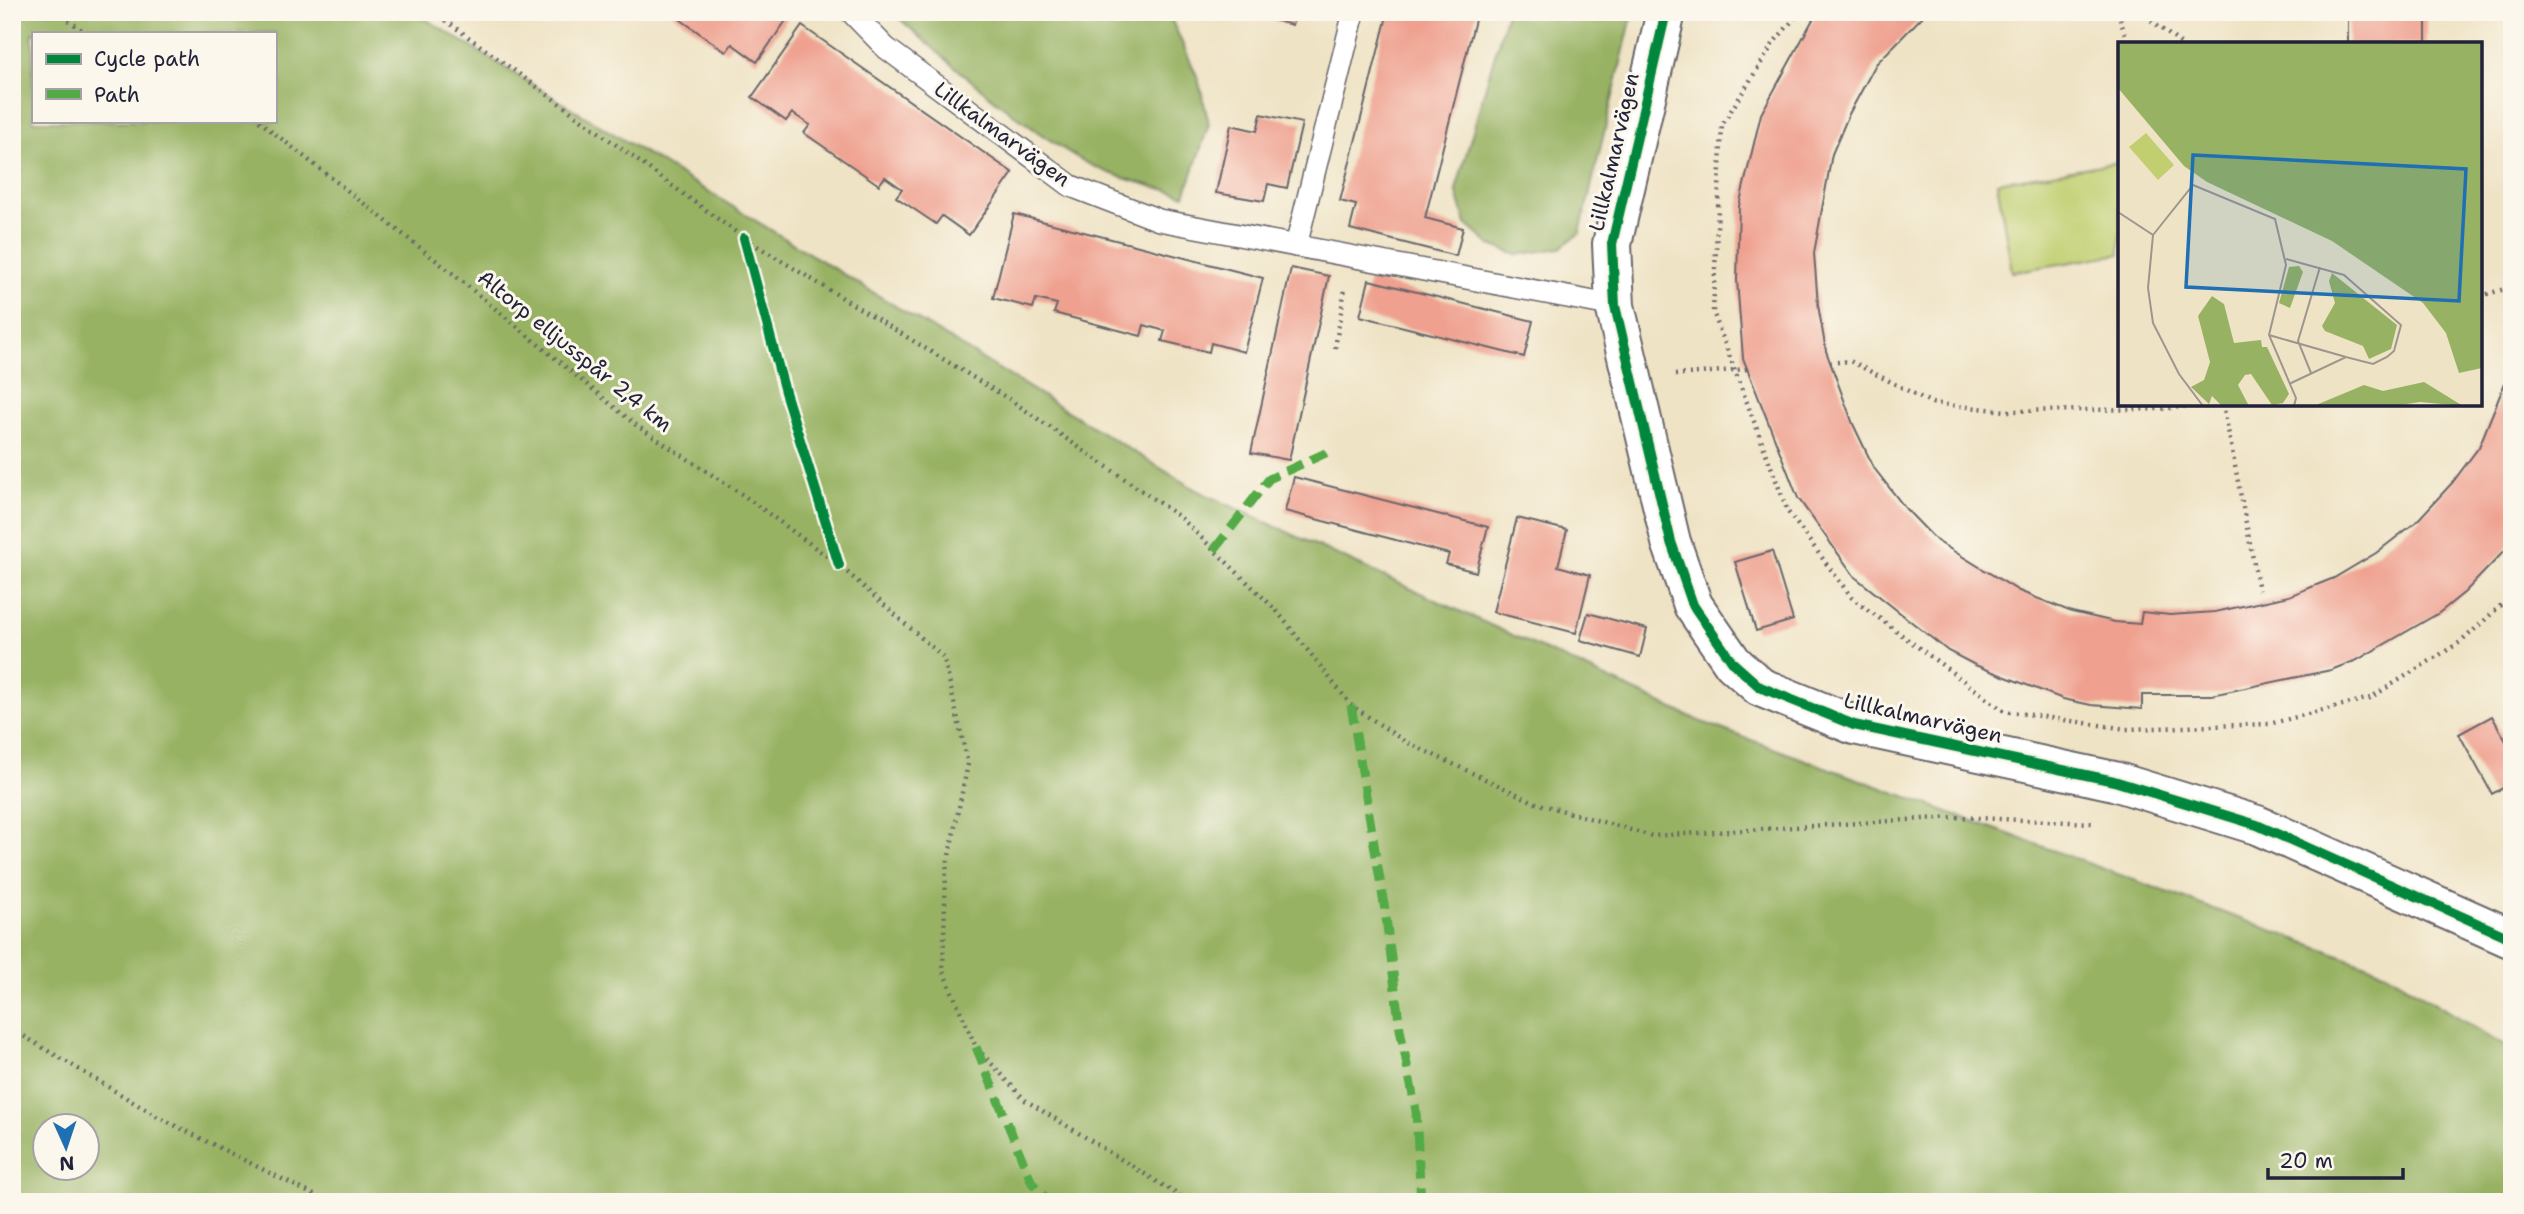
<svg xmlns="http://www.w3.org/2000/svg" width="2524" height="1214" font-family="'Shantell Sans',sans-serif">
	<style>
		.green { fill: #c1cf71; stroke: #727856; stroke-width: 2 }
		.forest { fill: #98b263; stroke: #5d6a4f; stroke-width: 2; fill-rule: evenodd }
		.building { fill: #efa08f }
		.lines { fill: none; stroke-linecap: round; stroke-linejoin: round }
		.lane-casing { stroke: #6a666b; stroke-width: 24 }
		.street-casing { stroke: #6a666b; stroke-width: 42 }
		.path { stroke: #6a666b; stroke-width: 4.5; stroke-dasharray: 2 5; stroke-linecap: butt }
		.lane { stroke: #fff; stroke-width: 21 }
		.street { stroke: #fff; stroke-width: 38 }
		.quiet { stroke: #53aa46; stroke-width: 9; stroke-dasharray: 18 9; stroke-linecap: butt }
		.cycleway-casing { stroke: #fbf7ec; stroke-width: 15 }
		.cycleway { stroke: #00873e; stroke-width: 10 }
		.labels { text-anchor: middle; stroke-width: 6; stroke-linejoin: round; paint-order: stroke }
		.street-label { font-size: 21px; fill: #22223b; stroke: #fbf7ec }
		.inset-road { fill: none; stroke: #9d968e; stroke-width: 2 }
		.view { fill: #1f6fb2; fill-opacity: 0.15; stroke: #1f6fb2; stroke-width: 3.5 }
		.inset-edge { fill: none; stroke: #22223b; stroke-width: 3.5 }
	</style>
	<rect width="100%" height="100%" fill="#fbf7ec"/>
	<filter id="ink" filterUnits="userSpaceOnUse"><feTurbulence type="fractalNoise" baseFrequency=".0143" numOctaves="2"/><feDisplacementMap in="SourceGraphic" scale="14" xChannelSelector="R" yChannelSelector="G"/><feConvolveMatrix kernelMatrix="1 2 1 2 8 2 1 2 1" color-interpolation-filters="sRGB"/></filter>
	<filter id="wash" filterUnits="userSpaceOnUse"><feTurbulence type="fractalNoise" baseFrequency=".00686" numOctaves="4" result="noise"/><feDisplacementMap in="SourceGraphic" scale="28" xChannelSelector="R" yChannelSelector="G"/><feGaussianBlur stdDeviation="1.57" result="paint"/><feColorMatrix in="noise" values="0 0 0 0 0 0 0 0 0 0 0 0 0 0 0 0 0 1.4 0 .05"/><feComposite in="paint" operator="in"/></filter>
	<g filter="url(#wash)">
		<rect width="100%" height="100%" fill="#efe3c5"/>
		<!-- green -->
		<polygon class="green" points="2120,162 2120,254 2012,272 1997,182"/>
		<!-- forest -->
		<g class="forest">
			<path d="M 12,12 L 414,12 L 1198,491 L 1702,722 L 2383,971 L 2512,1051 L 2512,1202 L 12,1202 ZM 33,33 L 275,33 L 275,121 L 33,121 ZM 46,1126 L 88,1126 L 88,1168 L 46,1168 Z"/>
			<path d="M 892,12 L 1168,12 L 1198,78 L 1209,124 L 1185,195 C 1150,185 1109,177 1078,158 C 1011,118 951,64 892,12 Z"/>
			<polygon points="1507,12 1633,12 1580,233 1560,248 1517,255 1490,245 1466,224 1456,190"/>
		</g>
		<g id="blocks">
			<!-- building -->
			<g class="building">
				<polygon points="670,12 792,12 757,62 732,44 726,52"/>
				<polygon points="1243,12 1296,12 1292,25"/>
				<polygon points="1388,12 1477,12 1425,218 1463,228 1456,256 1350,229 1356,205 1340,201"/>
				<polygon points="1817,12 1927,12 1876,64 1849,114 1832,154 1814,253 1818,305 1826,351 1853,424 1874,468 1906,509 1937,541 2019,591 2072,612 2115,622 2140,624 2142,612 2170,615 2215,612 2289,596 2334,578 2376,553 2416,522 2452,483 2479,447 2511,368 2512,543 2465,592 2439,613 2357,660 2331,670 2212,695 2142,695 2142,709 2091,705 2063,699 1975,665 1948,651 1855,577 1798,498 1743,358 1737,280 1739,206 1761,114"/>
				<rect x="2348" y="12" width="78" height="32"/>
				<polygon points="802,26 1013,173 969,235 942,216 936,224 896,197 902,189 885,177 879,185 804,133 810,125 792,113 786,121 752,97"/>
				<polygon points="1261,114 1302,123 1287,188 1268,184 1264,201 1216,193 1231,125 1257,131"/>
				<polygon points="1014,214 1263,278 1244,352 1211,343 1209,352 1162,341 1165,331 1144,325 1141,336 1054,313 1057,304 1036,299 1033,308 993,298"/>
				<polygon points="1291,268 1329,276 1289,460 1251,453"/>
				<polygon points="1369,280 1533,321 1524,357 1360,316"/>
				<polygon points="1294,477 1488,527 1476,572 1446,564 1449,554 1285,511"/>
				<polygon points="1517,518 1567,530 1558,566 1590,575 1576,633 1493,612"/>
				<polygon points="1772,551 1793,620 1756,631 1735,562"/>
				<polygon points="1588,613 1647,629 1640,657 1580,640"/>
				<polygon points="2492,716 2512,752 2512,783 2492,794 2459,734"/>
			</g>
		</g>
	</g>
	<g filter="url(#ink)">
		<use href="#blocks" fill-opacity="0" stroke="#6a666b" stroke-width="2"/>
		<g class="lines">
			<!-- lane casing -->
			<g class="lane-casing">
				<g id="lane">
					<polyline points="851,12 886,48 1071,186 1159,220 1615,306"/>
					<polyline points="1296,246 1354,12"/>
				</g>
			</g>
			<!-- street casing -->
			<g class="street-casing">
				<polyline id="street" points="1666,12 1612,244 1615,306 1671,542 1693,605 1733,663 1760,687 1854,725 2114,781 2257,825 2510,938 2512,935"/>
			</g>
			<!-- path -->
			<g class="path">
				<polyline points="57,12 86,33"/>
				<polyline points="434,12 744,238 1012,401 1181,518 1276,610 1351,705 1404,741 1536,803 1652,836 1954,817 2092,823"/>
				<polyline points="1800,12 1775,41 1722,125 1713,312 1788,512 1852,598 2004,711 2126,729 2269,724 2370,698 2462,641 2512,595"/>
				<polyline points="2118,12 2128,44"/>
				<polyline points="2140,12 2181,44"/>
				<polyline points="259,121 452,273 637,426 743,495 839,565 944,658 968,764 946,870 943,971 976,1047 1025,1100 1190,1202"/>
				<polyline points="2480,296 2512,287"/>
				<polyline points="1335,348 1345,288"/>
				<polyline points="1830,363 1850,361 1932,403 2006,411 2160,409 2212,404"/>
				<polyline points="1675,375 1747,369"/>
				<polyline points="2223,404 2259,590"/>
				<polyline points="12,1029 158,1117 328,1202"/>
			</g>
			<!-- lane -->
			<use href="#lane" class="lane"/>
			<!-- street -->
			<use href="#street" class="street"/>
			<!-- quiet -->
			<g class="quiet">
				<polyline points="1214,550 1269,479 1330,451"/>
				<polyline points="1351,705 1385,910 1400,1029 1416,1111 1421,1202"/>
				<polyline points="976,1047 1032,1183 1050,1202"/>
			</g>
			<!-- cycleway casing -->
			<g class="cycleway-casing">
				<g id="cycleway">
					<polyline points="1666,12 1612,244 1615,306 1671,542 1693,605 1733,663 1760,687 1854,725 2114,781 2257,825 2510,938 2512,935"/>
					<polyline points="744,238 785,392 839,565"/>
				</g>
			</g>
			<!-- cycleway -->
			<use href="#cycleway" class="cycleway"/>
		</g>
	</g>
	<g class="labels">
		<!-- street labels -->
		<g class="street-label">
			<text transform="translate(1002 134) rotate(36)" y="7">Lillkalmarvägen</text>
			<text transform="translate(1614 152) rotate(-77)" y="7">Lillkalmarvägen</text>
			<text transform="translate(575 351) rotate(39)" y="7">Altorp elljusspår 2,4 km</text>
			<text transform="translate(1923 718) rotate(13)" y="7">Lillkalmarvägen</text>
		</g>
	</g>
	<!-- overview -->
	<g transform="translate(2118 42)">
		<rect width="364" height="364" fill="#efe3c5"/>
		<path d="M 28,91 L 56,123 L 40,138 L 11,105 Z" fill="#c1cf71"/>
		<path d="M 0,0 L 364,0 L 364,326 L 341,331 L 328,291 L 305,261 L 214,199 L 89,140 L 66,124 L 0,46 ZM 181,224 L 185,230 L 172,266 L 161,261 L 171,225 ZM 214,231 L 279,283 L 273,307 L 251,317 L 245,304 L 207,289 L 204,284 L 217,261 L 211,239 ZM 94,254 L 106,262 L 116,301 L 143,298 L 144,305 L 149,305 L 171,352 L 165,361 L 154,363 L 133,332 L 127,333 L 120,343 L 131,364 L 104,364 L 94,354 L 91,362 L 73,345 L 86,338 L 92,320 L 80,274 ZM 306,340 L 345,364 L 302,360 L 276,364 L 198,363 L 246,343 L 265,349 Z" fill="#98b263"/>
		<path class="inset-road" d="M 0,170 L 35,193 L 30,246 L 35,281 L 61,332 L 85,364M 35,193 L 75,143 L 157,177 L 168,223 L 151,293 L 178,356 L 176,364M 168,217 L 226,233 L 283,283 L 276,309 L 269,315 L 255,322 L 228,315 L 171,342M 151,293 L 228,315M 193,331 L 180,299 L 202,225"/>
		<path class="view" d="M 75,113 L 348,127 L 341,259 L 68,245 Z"/>
		<rect width="364" height="364" class="inset-edge"/>
	</g>
	<!-- margin -->
	<rect width="2524" height="1214" fill="none" stroke="#fbf7ec" stroke-width="42"/>
	<!-- legend -->
	<rect x="32" y="32" width="245" height="91" fill="#fbf7ec" stroke="#a4a2a5" stroke-width="2"/>
	<rect x="46" y="54" width="35" height="10" fill="#00873e" stroke="#a4a2a5" stroke-width="2"/>
	<text x="94" y="66" font-size="21" fill="#22223b">Cycle path</text>
	<rect x="46" y="89" width="35" height="10" fill="#53aa46" stroke="#a4a2a5" stroke-width="2"/>
	<text x="94" y="102" font-size="21" fill="#22223b">Path</text>
	<!-- north arrow -->
	<g transform="translate(66 1147) rotate(177)"><circle r="33" fill="#fbf7ec" stroke="#a4a2a5" stroke-width="2"/>
	<path d="M0-5L12 26L0 18L-12 26Z" fill="#1f6fb2"/>
	<text y="-10" font-size="19" font-weight="bold" text-anchor="middle" fill="#22223b">N</text>
	</g>
	<!-- scale -->
	<path d="M2268 1168v10h135v-10" fill="none" stroke="#22223b" stroke-width="3.5"/>
	<text x="2279" y="1168" font-size="21" fill="#22223b" stroke="#fbf7ec" stroke-width="5" paint-order="stroke">20 m</text>
</svg>
